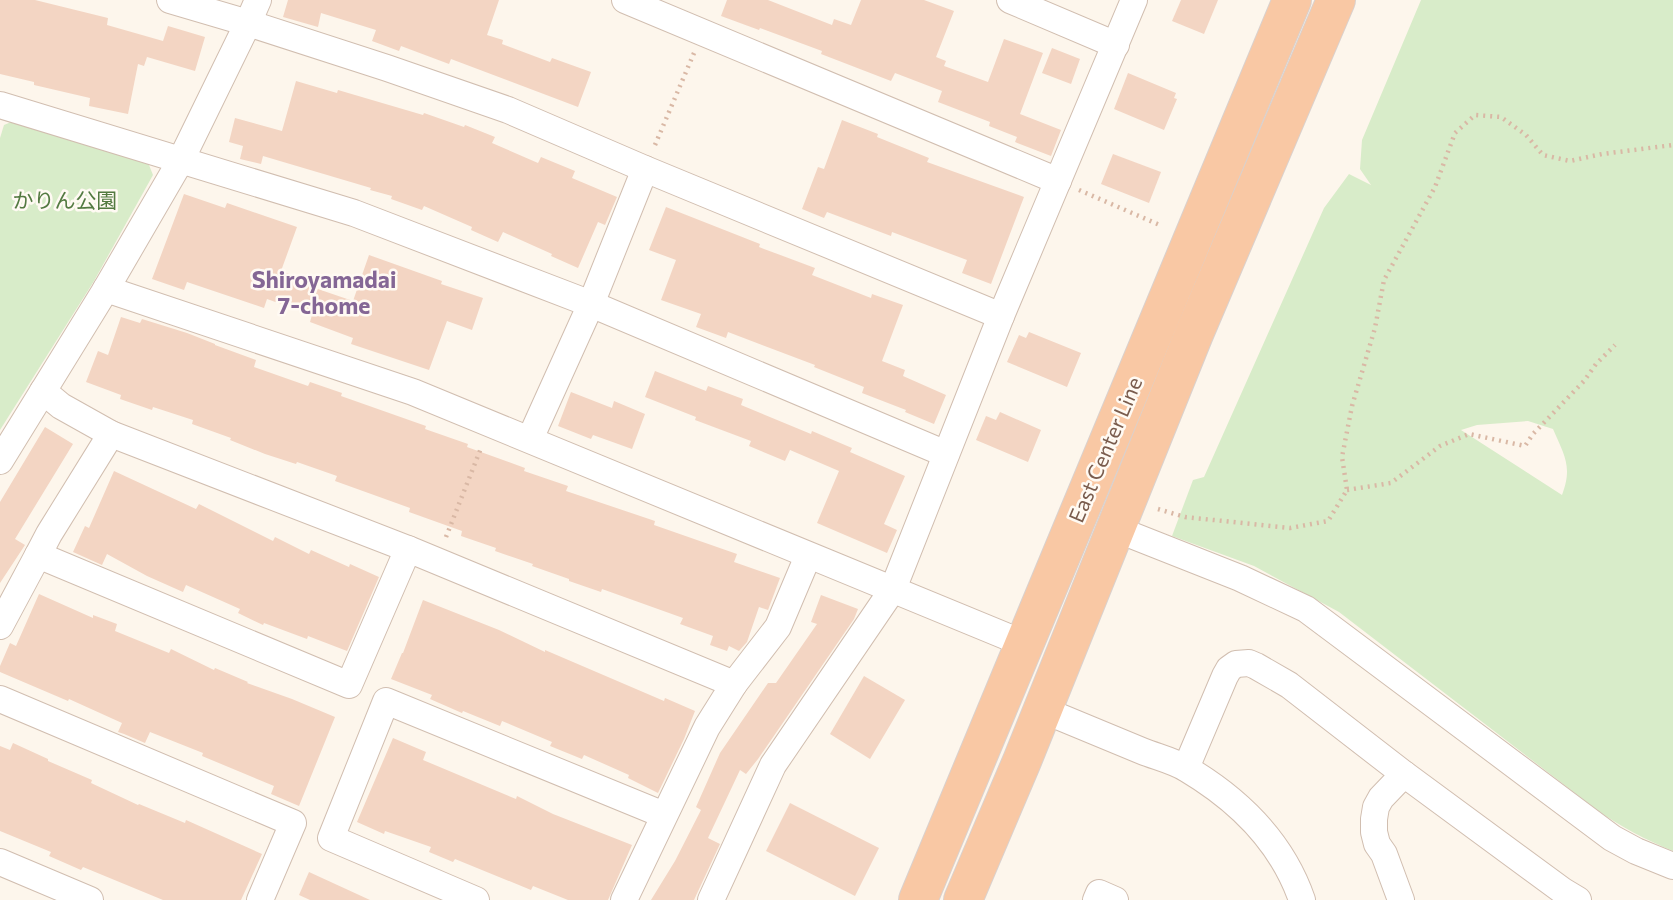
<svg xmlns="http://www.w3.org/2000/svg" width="1673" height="900" font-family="Commissioner,'Noto Sans JP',sans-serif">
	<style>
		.green { fill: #d8ecc9; fill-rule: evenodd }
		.building { fill: #f3d5c3 }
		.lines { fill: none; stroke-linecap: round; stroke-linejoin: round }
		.minor-casing { stroke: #d1beb0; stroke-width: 28 }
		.trunk-casing { stroke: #dad1cd; stroke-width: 40 }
		.path { stroke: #d9b8a5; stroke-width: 4.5; stroke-dasharray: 2 5; stroke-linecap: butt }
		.minor { stroke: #fff; stroke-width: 26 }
		.trunk { stroke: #f9c8a4; stroke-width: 38 }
		.labels { text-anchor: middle; stroke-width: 5; stroke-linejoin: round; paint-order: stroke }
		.park-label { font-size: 21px; fill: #537a41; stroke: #fffaf3 }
		.street-label { font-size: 21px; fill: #7a5c4d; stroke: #fffaf3 }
		.neighbourhood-label { font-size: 23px; font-weight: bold; fill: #846695; stroke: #fffaf3 }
	</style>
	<rect width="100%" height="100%" fill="#fdf6ec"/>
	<!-- green -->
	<g class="green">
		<path d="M 1421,0 L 1673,0 L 1673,851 C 1646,840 1621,827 1597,810 L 1339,612 L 1254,566 L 1172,536 L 1193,480 L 1204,477 L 1324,208 L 1349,174 L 1371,185 L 1360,169 L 1362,140 ZM 1528,421 L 1553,429 C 1564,455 1573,466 1562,495 L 1461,430 L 1477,425 Z"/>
		<polygon points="16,120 147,160 153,175 94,281 0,430 0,138 4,125"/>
	</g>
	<!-- building -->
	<g class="building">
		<polygon points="0,0 35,0 108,18 107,25 163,41 168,26 205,37 195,71 147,57 144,66 138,64 128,114 89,106 90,98 34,85 34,82 0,74"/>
		<polygon points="288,0 499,0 487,35 503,40 502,44 550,62 552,58 591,72 578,107 451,59 449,64 401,46 399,51 372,41 376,30 321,13 318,27 283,17"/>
		<polygon points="727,0 768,0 832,25 834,19 851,25 861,0 924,0 954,11 936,57 946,61 944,66 988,82 1004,39 1043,53 1020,114 1061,130 1051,156 1015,142 1017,137 989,126 990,122 938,102 942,91 895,73 891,81 821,54 822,51 760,28 759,30 721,16"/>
		<polygon points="1181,0 1218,0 1204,34 1172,21"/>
		<polygon points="1052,48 1080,59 1071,84 1042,73"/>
		<polygon points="1128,73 1176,93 1174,98 1177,99 1164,130 1114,109"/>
		<polygon points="296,81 337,93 338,90 423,115 424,113 464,127 465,125 495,137 492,143 538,163 541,157 575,171 572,178 617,197 605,225 598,222 578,268 551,256 552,254 503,232 498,242 471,230 472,227 424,206 422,210 391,199 392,196 370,190 371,188 263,156 261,164 240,159 243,146 229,142 235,118 282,131"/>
		<polygon points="842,120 878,134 877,137 929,158 927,162 1024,197 991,284 962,273 967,260 892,232 891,236 827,212 824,218 802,209 818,167 824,169"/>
		<polygon points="1113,154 1161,172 1149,203 1101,184"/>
		<polygon points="184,194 225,208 227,203 297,227 281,271 313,282 312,287 353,301 369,255 442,281 441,284 483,298 472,330 447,321 429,370 351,344 353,338 310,322 312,315 267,299 264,308 187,282 184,290 152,279"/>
		<polygon points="666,207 760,244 759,247 815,268 812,275 871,298 872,294 903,305 882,361 905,370 903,376 946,395 934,424 905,412 906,410 862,393 864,387 814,367 815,365 728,332 726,338 696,327 701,314 661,300 676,260 649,250"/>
		<polygon points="121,317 140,323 142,319 187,333 215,344 215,345 256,360 254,367 308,386 310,382 342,393 341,396 426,426 425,429 468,444 467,447 525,468 524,471 568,486 566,491 655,521 654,525 737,554 734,562 780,578 768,610 759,607 747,642 739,651 729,646 727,651 710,645 713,636 680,624 683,618 602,589 601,592 569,581 569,579 532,566 533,564 495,551 496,548 461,536 462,531 409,512 410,508 335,481 337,476 297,462 296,464 265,454 230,440 231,438 192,424 193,420 153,407 152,410 120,399 121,395 86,382 98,351 108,355"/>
		<polygon points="1029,332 1081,353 1067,387 1007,362 1019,335 1026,338"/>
		<polygon points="655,371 706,391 708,386 743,399 741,405 811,434 812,431 852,448 850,452 905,476 884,524 897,530 887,553 817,523 839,471 790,450 785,461 749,446 751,441 695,420 696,417 645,397"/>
		<polygon points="571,392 612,408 614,401 645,414 632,449 593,435 591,439 558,426"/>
		<polygon points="1000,412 1041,430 1028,462 976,440 986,416 996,420"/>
		<polygon points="45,427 73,444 15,539 25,545 0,583 0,502"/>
		<polygon points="114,471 196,509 199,504 273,541 275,537 309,554 311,550 349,567 350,564 379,577 347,651 308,636 307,639 264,623 263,625 238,613 240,609 186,585 183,592 147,576 107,554 102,565 73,552 85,526 89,528"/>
		<polygon points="39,594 93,618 93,615 117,624 115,631 169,653 171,649 214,670 215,668 248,682 247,683 292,699 335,717 299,806 271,794 274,786 202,756 203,753 150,732 145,743 124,734 118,732 122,723 69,699 68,701 0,672 0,666 10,643 16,646"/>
		<polygon points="821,595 858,609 854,619 758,759 746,774 740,770 708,838 720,844 694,900 651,900 675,861 701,810 696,807 720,753 768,683 776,683 817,624 811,622"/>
		<polygon points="423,600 499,630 545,652 545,650 664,701 665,698 695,711 684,739 658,793 628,778 629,775 584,755 582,759 550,746 552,742 502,721 500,726 463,711 462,713 430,699 432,695 391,679 402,653 403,653"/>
		<polygon points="864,676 905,700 870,759 830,734"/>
		<polygon points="393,738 426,752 423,760 516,799 517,796 553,814 632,845 608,900 568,900 533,886 531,890 455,859 453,862 429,852 431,847 385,831 384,834 357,822"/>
		<polygon points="13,743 48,759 48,761 92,780 91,783 138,805 139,804 185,823 186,820 262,854 241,900 163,900 83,867 81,870 49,856 51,852 0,831 0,746 10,750"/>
		<polygon points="790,803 879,848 855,896 766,851"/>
		<polygon points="309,872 370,900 310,900 299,895"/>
	</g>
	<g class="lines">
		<!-- minor casing -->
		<g class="minor-casing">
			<g id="minor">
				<polyline points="170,0 248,23 387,68 508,110 645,169 1001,316"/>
				<polyline points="625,0 1058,181"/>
				<polyline points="1010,0 1116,45"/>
				<polyline points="0,105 354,213 591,304 946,454"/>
				<polyline points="106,289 413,392 1025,644"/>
				<polyline points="43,391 61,406 111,434 408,549 734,684 707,727 624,900"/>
				<polyline points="111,434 49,534 38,555 349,685 408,549"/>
				<polyline points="530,439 591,304 645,169"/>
				<polyline points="0,461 106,289 181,160 248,23 258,0"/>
				<polyline points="1116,529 1240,578 1306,609 1612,838 1636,851 1673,866"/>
				<polyline points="0,626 38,555"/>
				<polyline points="734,684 778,627 808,556"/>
				<polyline points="0,699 293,823 260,900"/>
				<path d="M 1043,710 C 1076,724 1109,737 1142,751 C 1157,757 1174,761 1187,769 C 1239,800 1282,842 1302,900"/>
				<polyline points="1186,768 1225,676 1229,669 1236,664 1249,663 1256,666 1289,685 1404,774"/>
				<polyline points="0,862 90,900"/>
				<polyline points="476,900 331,838 386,701 664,815"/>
				<polyline points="711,900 773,765 893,589 1001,316 1134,0"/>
				<polyline points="1096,900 1099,893 1115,900"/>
				<polyline points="1401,900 1384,854 1377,844 1374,832 1374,819 1376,807 1381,798 1404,774 1563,891 1578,900"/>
			</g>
		</g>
		<!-- trunk casing -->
		<g class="trunk-casing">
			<g id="trunk">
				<polyline points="918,900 1292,0"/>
				<polyline points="963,900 1022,761 1194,334 1336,0"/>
			</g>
		</g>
		<!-- path -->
		<g class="path">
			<polyline points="655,145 694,53"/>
			<polyline points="1079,190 1162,226"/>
			<polyline points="1347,490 1391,483 1440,446 1469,434 1525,446 1533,434 1584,381 1596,364 1615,345"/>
			<polyline points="1158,509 1185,517 1290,528 1328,521 1347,490 1342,457 1352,406 1375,328 1384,280 1435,187 1455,133 1475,115 1501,117 1526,135 1543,155 1570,161 1602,154 1673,145"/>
			<polyline points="446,537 481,448"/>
		</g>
		<!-- minor -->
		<use href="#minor" class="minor"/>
		<!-- trunk -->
		<use href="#trunk" class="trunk"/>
	</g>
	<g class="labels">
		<!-- park labels -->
		<g class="park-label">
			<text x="65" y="208">かりん公園</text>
		</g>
		<!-- street labels -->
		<g class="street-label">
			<text transform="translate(1106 450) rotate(-67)" y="7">East Center Line</text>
		</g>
		<!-- neighbourhood labels -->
		<g class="neighbourhood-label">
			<text x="324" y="288">Shiroyamadai<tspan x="324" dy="26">7-chome</tspan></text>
		</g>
	</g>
</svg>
